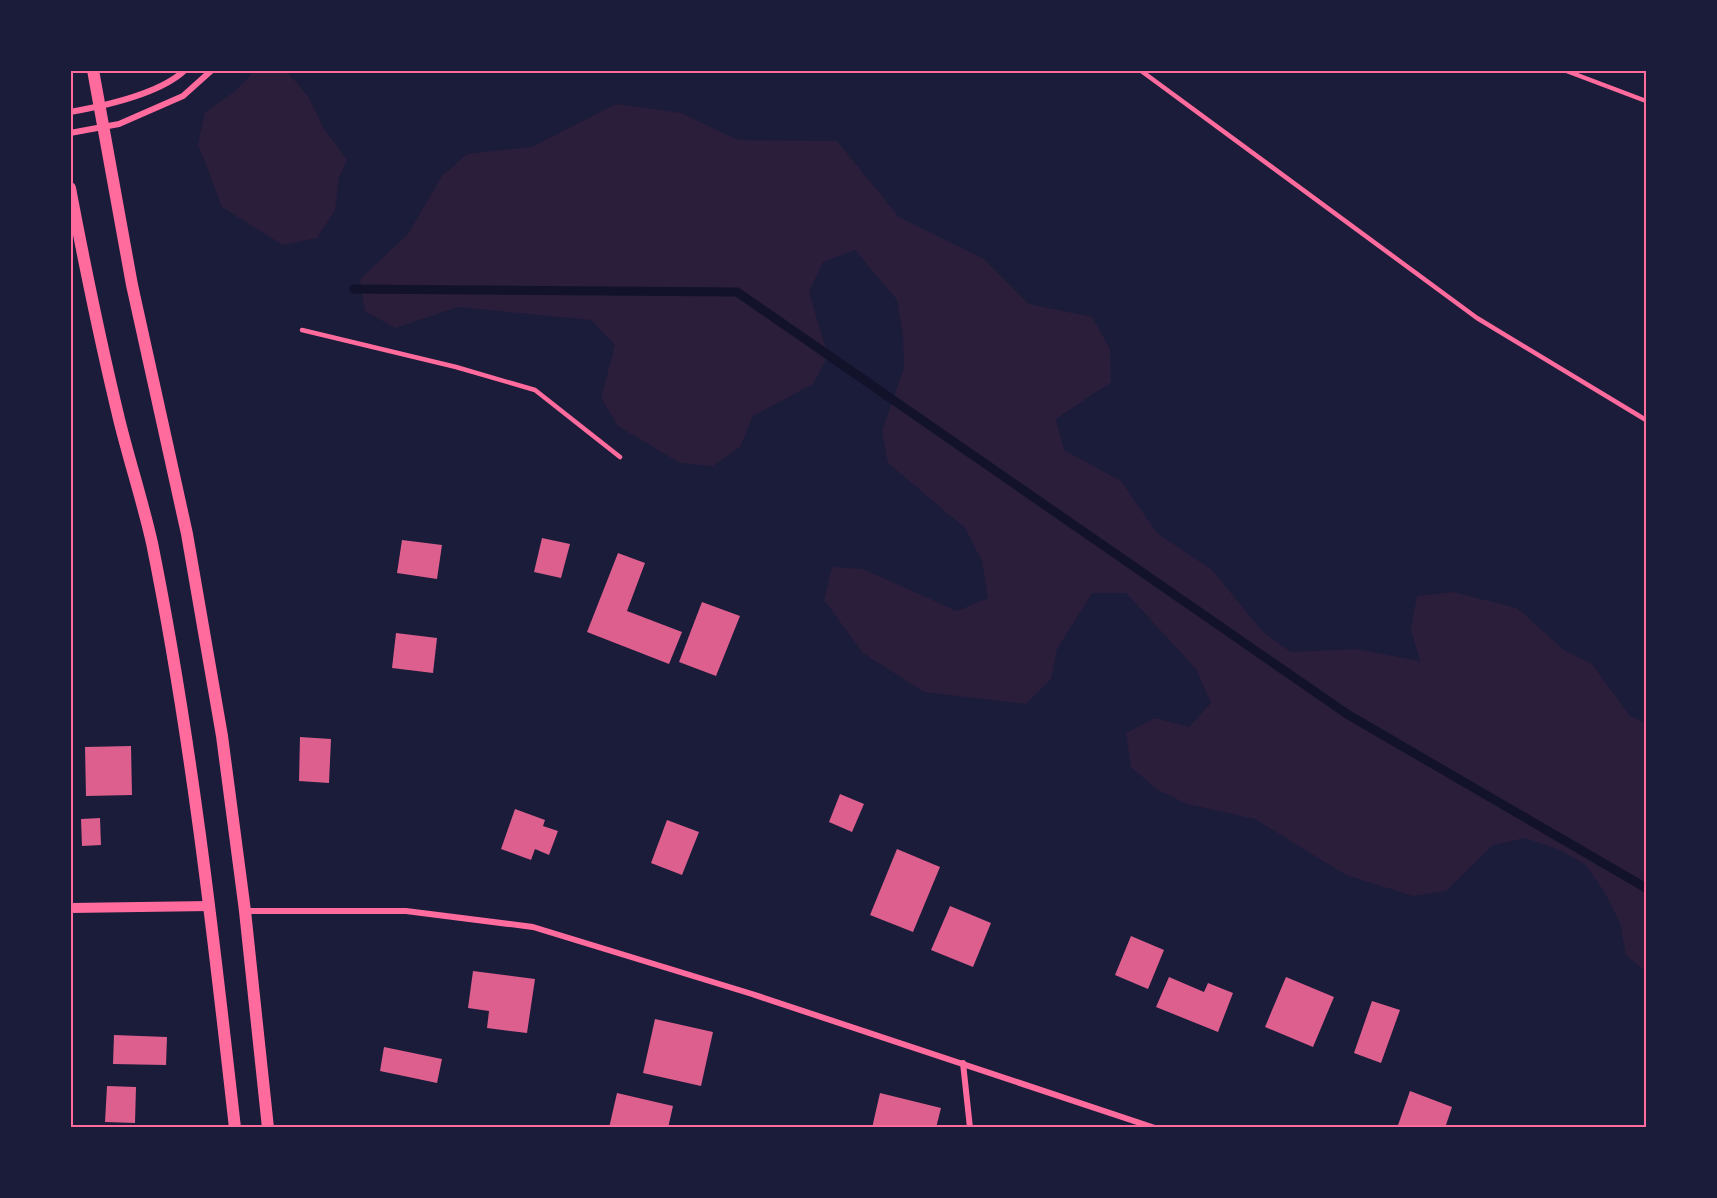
<svg xmlns="http://www.w3.org/2000/svg" width="1717" height="1198" font-family="'Open Sans',sans-serif">
	<style>
		.green { fill: #2a1e3b }
		.lines { fill: none; stroke-linecap: round; stroke-linejoin: round }
		.stream { stroke: #12122b; stroke-width: 9 }
		.building { fill: #dd5f8e }
		.service { stroke: #ff6b9d; stroke-width: 4.5 }
		.minor { stroke: #ff6b9d; stroke-width: 6 }
		.tertiary { stroke: #ff6b9d; stroke-width: 10 }
		.secondary { stroke: #ff6b9d; stroke-width: 12 }
		.neatline { fill: none; stroke: #ff6b9d; stroke-width: 2 }
	</style>
	<rect width="100%" height="100%" fill="#1b1b3a"/>
	<!-- green -->
	<g class="green">
		<polygon points="256,70 287,72 308,96 323,127 347,160 339,177 335,210 317,238 283,245 222,207 198,144 205,112 233,93"/>
		<polygon points="616,104 681,113 738,140 837,141 899,217 984,259 1029,304 1092,317 1110,349 1111,382 1056,419 1064,450 1121,481 1157,533 1212,570 1263,632 1291,652 1356,649 1420,661 1411,629 1417,596 1453,592 1517,608 1564,650 1592,664 1630,716 1646,723 1646,972 1626,955 1620,923 1605,893 1585,864 1557,849 1525,838 1493,845 1446,891 1413,896 1346,875 1255,819 1187,804 1156,789 1131,767 1126,733 1155,718 1189,727 1211,703 1196,669 1126,593 1092,593 1057,649 1051,679 1026,704 924,692 863,653 824,600 832,567 863,569 957,611 988,598 982,561 965,528 888,463 882,431 904,368 903,335 897,300 855,250 823,262 809,292 828,356 813,384 753,416 740,447 713,466 680,463 618,426 601,398 615,345 591,320 458,307 395,328 365,311 360,279 408,234 442,176 467,154 532,147"/>
	</g>
	<g class="lines">
		<!-- stream -->
		<polyline class="stream" points="354,289 737,292 1347,714 1646,888"/>
	</g>
	<!-- building -->
	<g class="building">
		<polygon points="542,538 570,544 561,578 534,572"/>
		<polygon points="402,540 442,545 437,579 397,573"/>
		<polygon points="618,553 645,563 627,611 682,632 669,664 587,632"/>
		<polygon points="702,602 740,616 716,676 679,662"/>
		<polygon points="396,633 437,638 433,673 392,668"/>
		<polygon points="300,737 331,739 329,783 299,781"/>
		<polygon points="131,746 132,795 86,796 85,747"/>
		<polygon points="840,794 864,804 852,832 829,822"/>
		<polygon points="515,809 545,820 543,826 558,831 549,855 535,849 531,860 501,849"/>
		<polygon points="100,818 101,845 82,846 81,819"/>
		<polygon points="667,820 699,832 682,875 651,863"/>
		<polygon points="897,849 940,867 913,932 870,915"/>
		<polygon points="950,906 991,923 973,967 931,950"/>
		<polygon points="1131,936 1164,950 1148,989 1115,975"/>
		<polygon points="473,971 535,979 527,1033 487,1028 489,1011 468,1008"/>
		<polygon points="1169,977 1204,992 1208,983 1233,993 1218,1032 1156,1007"/>
		<polygon points="1286,977 1334,997 1313,1047 1265,1027"/>
		<polygon points="1372,1001 1400,1010 1381,1063 1354,1053"/>
		<polygon points="655,1019 713,1032 701,1086 643,1073"/>
		<polygon points="114,1035 167,1037 166,1065 113,1064"/>
		<polygon points="384,1047 442,1059 437,1083 380,1071"/>
		<polygon points="107,1086 136,1087 135,1123 105,1122"/>
		<polygon points="1410,1091 1452,1107 1445,1128 1397,1128"/>
		<polygon points="617,1093 673,1106 668,1128 609,1128"/>
		<polygon points="880,1093 941,1108 936,1128 872,1128"/>
	</g>
	<g class="lines">
		<!-- service -->
		<g class="service">
			<polyline points="1140,70 1477,318 1646,420"/>
			<polyline points="1564,70 1646,101"/>
			<polyline points="302,330 456,367 535,390 620,457"/>
		</g>
		<!-- minor -->
		<g class="minor">
			<path d="M 70,112 C 104,106 160,94 185,70"/>
			<polyline points="70,133 119,124 183,96 212,70"/>
			<polyline points="246,911 406,911 533,927 752,994 1155,1128"/>
			<polyline points="963,1063 970,1128"/>
		</g>
		<!-- tertiary -->
		<polyline class="tertiary" points="70,908 210,906"/>
		<!-- secondary -->
		<g class="secondary">
			<polyline points="93,70 132,285 187,534 222,736 245,911 268,1128"/>
			<path d="M 70,188 C 85,267 101,345 120,423 C 130,463 143,503 152,543 C 191,736 213,932 235,1128"/>
		</g>
	</g>
	<!-- border -->
	<rect width="1717" height="1198" fill="none" stroke="#1b1b3a" stroke-width="144"/>
	<rect x="72" y="72" width="1573" height="1054" class="neatline"/>
</svg>
